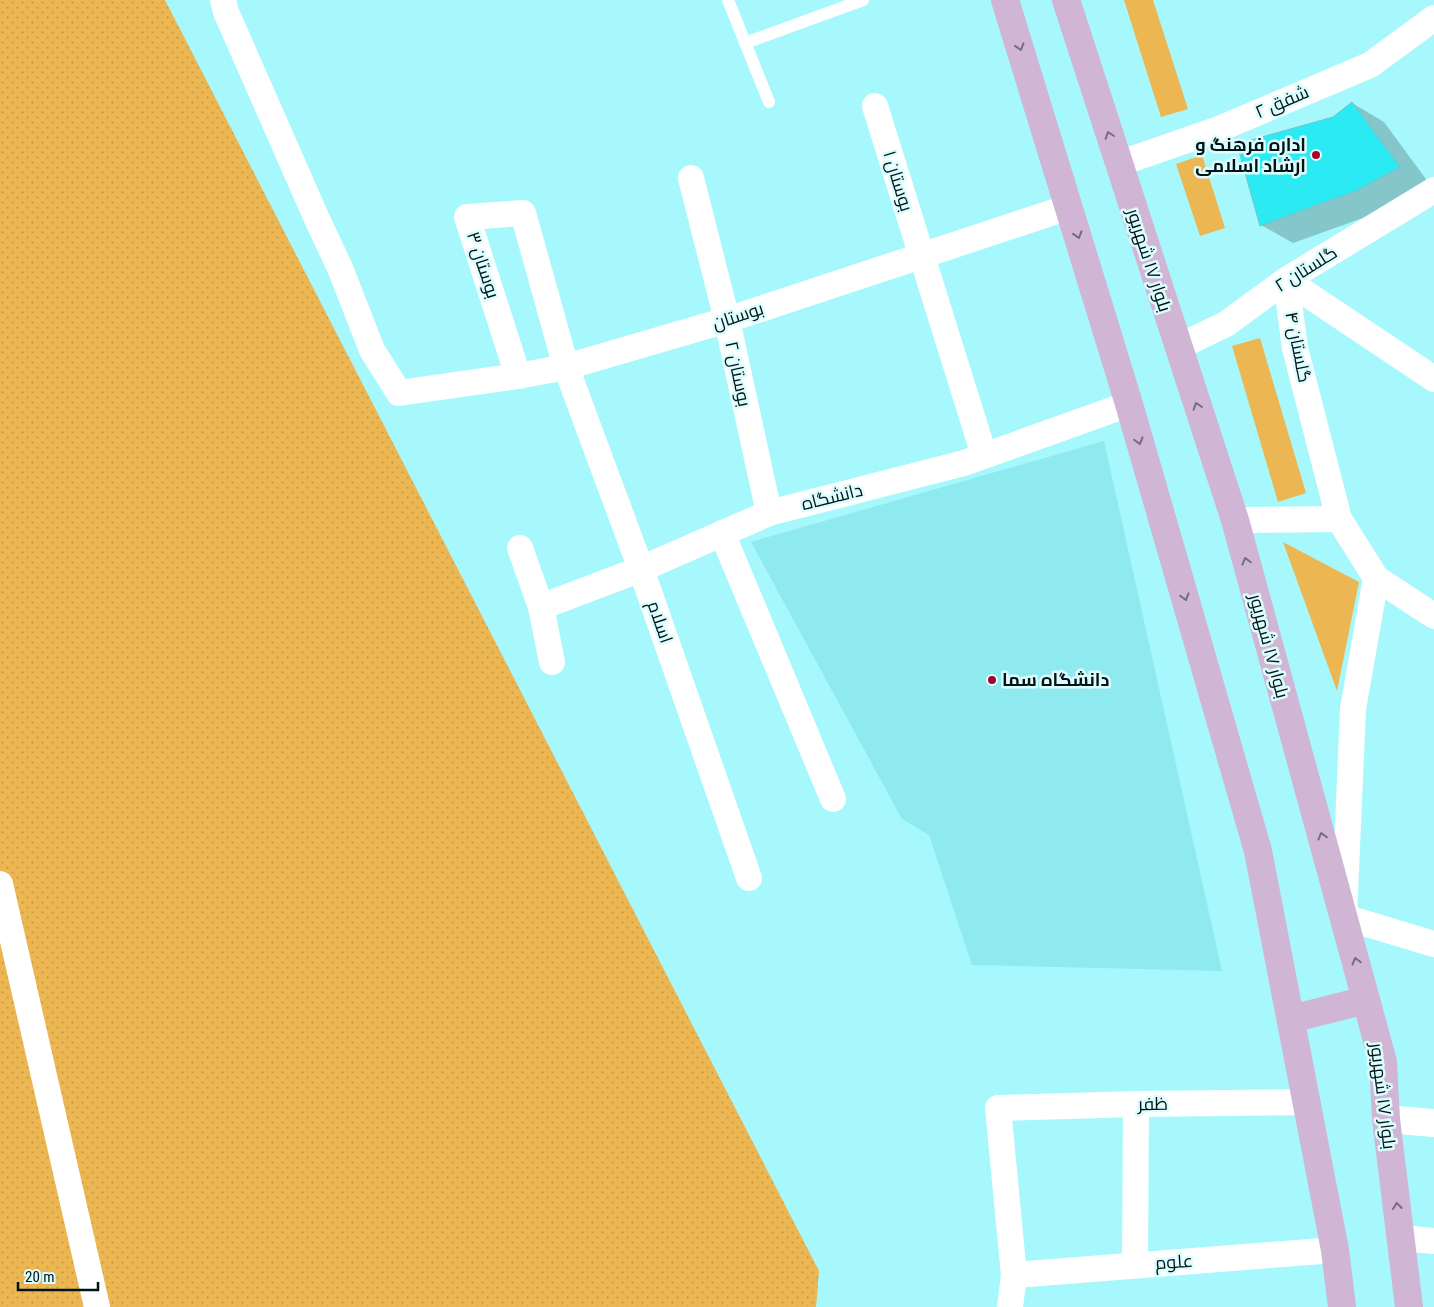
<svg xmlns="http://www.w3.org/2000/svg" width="1434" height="1307" font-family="'Roboto Condensed',Cairo,sans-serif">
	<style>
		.built { fill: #8eeaef }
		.grass { fill: #ecb753 }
		.garden { fill: url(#garden-dots) }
		.shadow { fill: #0003 }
		.building { fill: #2ceaf3; stroke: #72c4c9 }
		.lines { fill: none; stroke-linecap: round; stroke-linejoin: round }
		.service { stroke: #fff; stroke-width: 12 }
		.minor { stroke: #fff; stroke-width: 26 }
		.tertiary { stroke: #fff; stroke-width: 28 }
		.primary { stroke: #d0b5d5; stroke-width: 28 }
		.oneway { stroke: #726d7f }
		.poi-dot { fill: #a30628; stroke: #ddfcfd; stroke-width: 2 }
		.labels { text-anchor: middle; stroke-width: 5; stroke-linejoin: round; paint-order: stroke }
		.street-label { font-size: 18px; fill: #001416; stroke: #ddfcfd }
		.poi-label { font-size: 18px; font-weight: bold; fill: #001416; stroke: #ddfcfd; text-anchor: end }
	</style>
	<defs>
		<pattern id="garden-dots" width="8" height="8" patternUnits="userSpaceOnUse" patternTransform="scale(1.25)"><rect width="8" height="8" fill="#ecb753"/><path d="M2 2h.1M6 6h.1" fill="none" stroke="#c99c48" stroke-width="1.8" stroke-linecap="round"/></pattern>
	</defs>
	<rect width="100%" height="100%" fill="#a6f8fd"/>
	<!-- built -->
	<polygon class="built" points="1104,441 1222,971 972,965 929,835 902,819 751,542"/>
	<!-- grass -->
	<g class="grass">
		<polygon points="1124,0 1153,0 1188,109 1161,117"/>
		<polygon points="1202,155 1225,228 1200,236 1176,164"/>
		<polygon points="1260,338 1306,493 1278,502 1232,346"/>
		<polygon points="1283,542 1359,582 1337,691"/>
	</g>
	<!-- garden -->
	<polygon class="garden" points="0,0 165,0 819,1271 816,1307 0,1307"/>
	<!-- shadow -->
	<polygon class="shadow" points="1352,103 1384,122 1431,186 1391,208 1293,243 1261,225 1333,118"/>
	<!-- building -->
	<polygon class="building" points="1352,102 1400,167 1358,190 1260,226 1237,144 1333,117"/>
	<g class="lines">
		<!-- service -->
		<g class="service">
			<polyline points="728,0 769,102"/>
			<polyline points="745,43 863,0"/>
		</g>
		<!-- minor -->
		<g class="minor">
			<polyline points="223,0 226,12 317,219 340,268 372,350 399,393 518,376 566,367 727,320 1069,207"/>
			<polyline points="875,106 984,455"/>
			<polyline points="1118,164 1219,129 1370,65 1434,18"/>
			<polyline points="691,178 727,320 769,513"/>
			<polyline points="1178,347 1226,324 1286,280 1434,190"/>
			<polyline points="518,376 467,217 523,213 566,367 641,569 749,878"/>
			<polyline points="1434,379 1286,280 1295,348 1339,519 1376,578 1434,616"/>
			<polyline points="1235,520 1339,519"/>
			<polyline points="722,533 833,799"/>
			<polyline points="520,548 541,607 552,662"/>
			<polyline points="1376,578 1353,709 1344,917 1434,944"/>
			<polyline points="541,607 641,569 769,513 964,463 1129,404"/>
			<polyline points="0,884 97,1307"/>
			<polyline points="1401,1238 1434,1241"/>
			<polyline points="1135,1265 1136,1104"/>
			<polyline points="1014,1275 1335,1250"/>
			<polyline points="1010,1307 1014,1275 998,1108 1136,1104 1307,1102"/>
		</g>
		<!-- tertiary -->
		<polyline class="tertiary" points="1386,1119 1434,1123"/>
		<!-- primary -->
		<g class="primary">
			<polyline points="1005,0 1129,404 1258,851 1335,1250 1342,1307"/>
			<polyline points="1066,0 1235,520 1383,1062 1386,1119 1409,1307"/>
			<polyline points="1291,1019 1366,1000"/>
		</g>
	</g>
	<!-- one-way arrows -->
	<defs><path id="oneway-chevron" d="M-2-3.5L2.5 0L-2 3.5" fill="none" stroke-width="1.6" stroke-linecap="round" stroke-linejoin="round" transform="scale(1.25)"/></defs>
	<g class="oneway">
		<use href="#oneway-chevron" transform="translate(1020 47) rotate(73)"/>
		<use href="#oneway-chevron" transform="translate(1109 135) rotate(-108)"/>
		<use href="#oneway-chevron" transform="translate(1078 235) rotate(73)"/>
		<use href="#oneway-chevron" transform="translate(1197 406) rotate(-108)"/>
		<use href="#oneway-chevron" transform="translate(1139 441) rotate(74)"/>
		<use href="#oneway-chevron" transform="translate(1246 561) rotate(-105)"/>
		<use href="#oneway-chevron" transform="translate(1185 597) rotate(74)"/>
		<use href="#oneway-chevron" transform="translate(1322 836) rotate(-105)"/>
		<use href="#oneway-chevron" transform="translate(1356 961) rotate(-105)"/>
		<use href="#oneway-chevron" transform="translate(1397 1206) rotate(-97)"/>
	</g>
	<!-- markers -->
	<g class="poi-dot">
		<circle cx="1316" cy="155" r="5"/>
		<circle cx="992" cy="680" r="5"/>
	</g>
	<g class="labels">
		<!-- street labels -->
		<g class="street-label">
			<text transform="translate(1282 102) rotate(-23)" y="6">شفق ۲</text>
			<text transform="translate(898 181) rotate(73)" y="6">بوستان ۱</text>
			<text transform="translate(1149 260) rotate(72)" y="6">بلوار ١٧ شهریور</text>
			<text transform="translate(483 265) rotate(72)" y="6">بوستان ۳</text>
			<text transform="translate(1306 269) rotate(-32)" y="6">گلستان ۲</text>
			<text transform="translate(738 316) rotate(-18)" y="6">بوستان</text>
			<text transform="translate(1298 347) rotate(79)" y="6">گلستان ۴</text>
			<text transform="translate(738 374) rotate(78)" y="6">بوستان ۲</text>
			<text transform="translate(832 497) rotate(-14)" y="6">دانشگاه</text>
			<text transform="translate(660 622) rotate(71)" y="6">اسلام</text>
			<text transform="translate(1269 646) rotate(75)" y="6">بلوار ١٧ شهریور</text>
			<text transform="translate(1383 1096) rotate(83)" y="6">بلوار ١٧ شهریور</text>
			<text transform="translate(1153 1104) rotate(-1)" y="6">ظفر</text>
			<text transform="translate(1174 1262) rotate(-4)" y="6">علوم</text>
		</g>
		<!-- poi labels -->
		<g class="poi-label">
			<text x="1306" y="151">اداره فرهنگ و<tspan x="1306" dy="21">ارشاد اسلامی</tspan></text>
			<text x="1002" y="686" text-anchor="start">دانشگاه سما</text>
		</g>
	</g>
	<!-- scale -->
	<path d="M18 1282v8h80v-8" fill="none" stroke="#001416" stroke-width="2.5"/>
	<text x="25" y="1282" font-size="15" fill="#001416" stroke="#ddfcfd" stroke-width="4" paint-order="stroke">20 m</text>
</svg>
